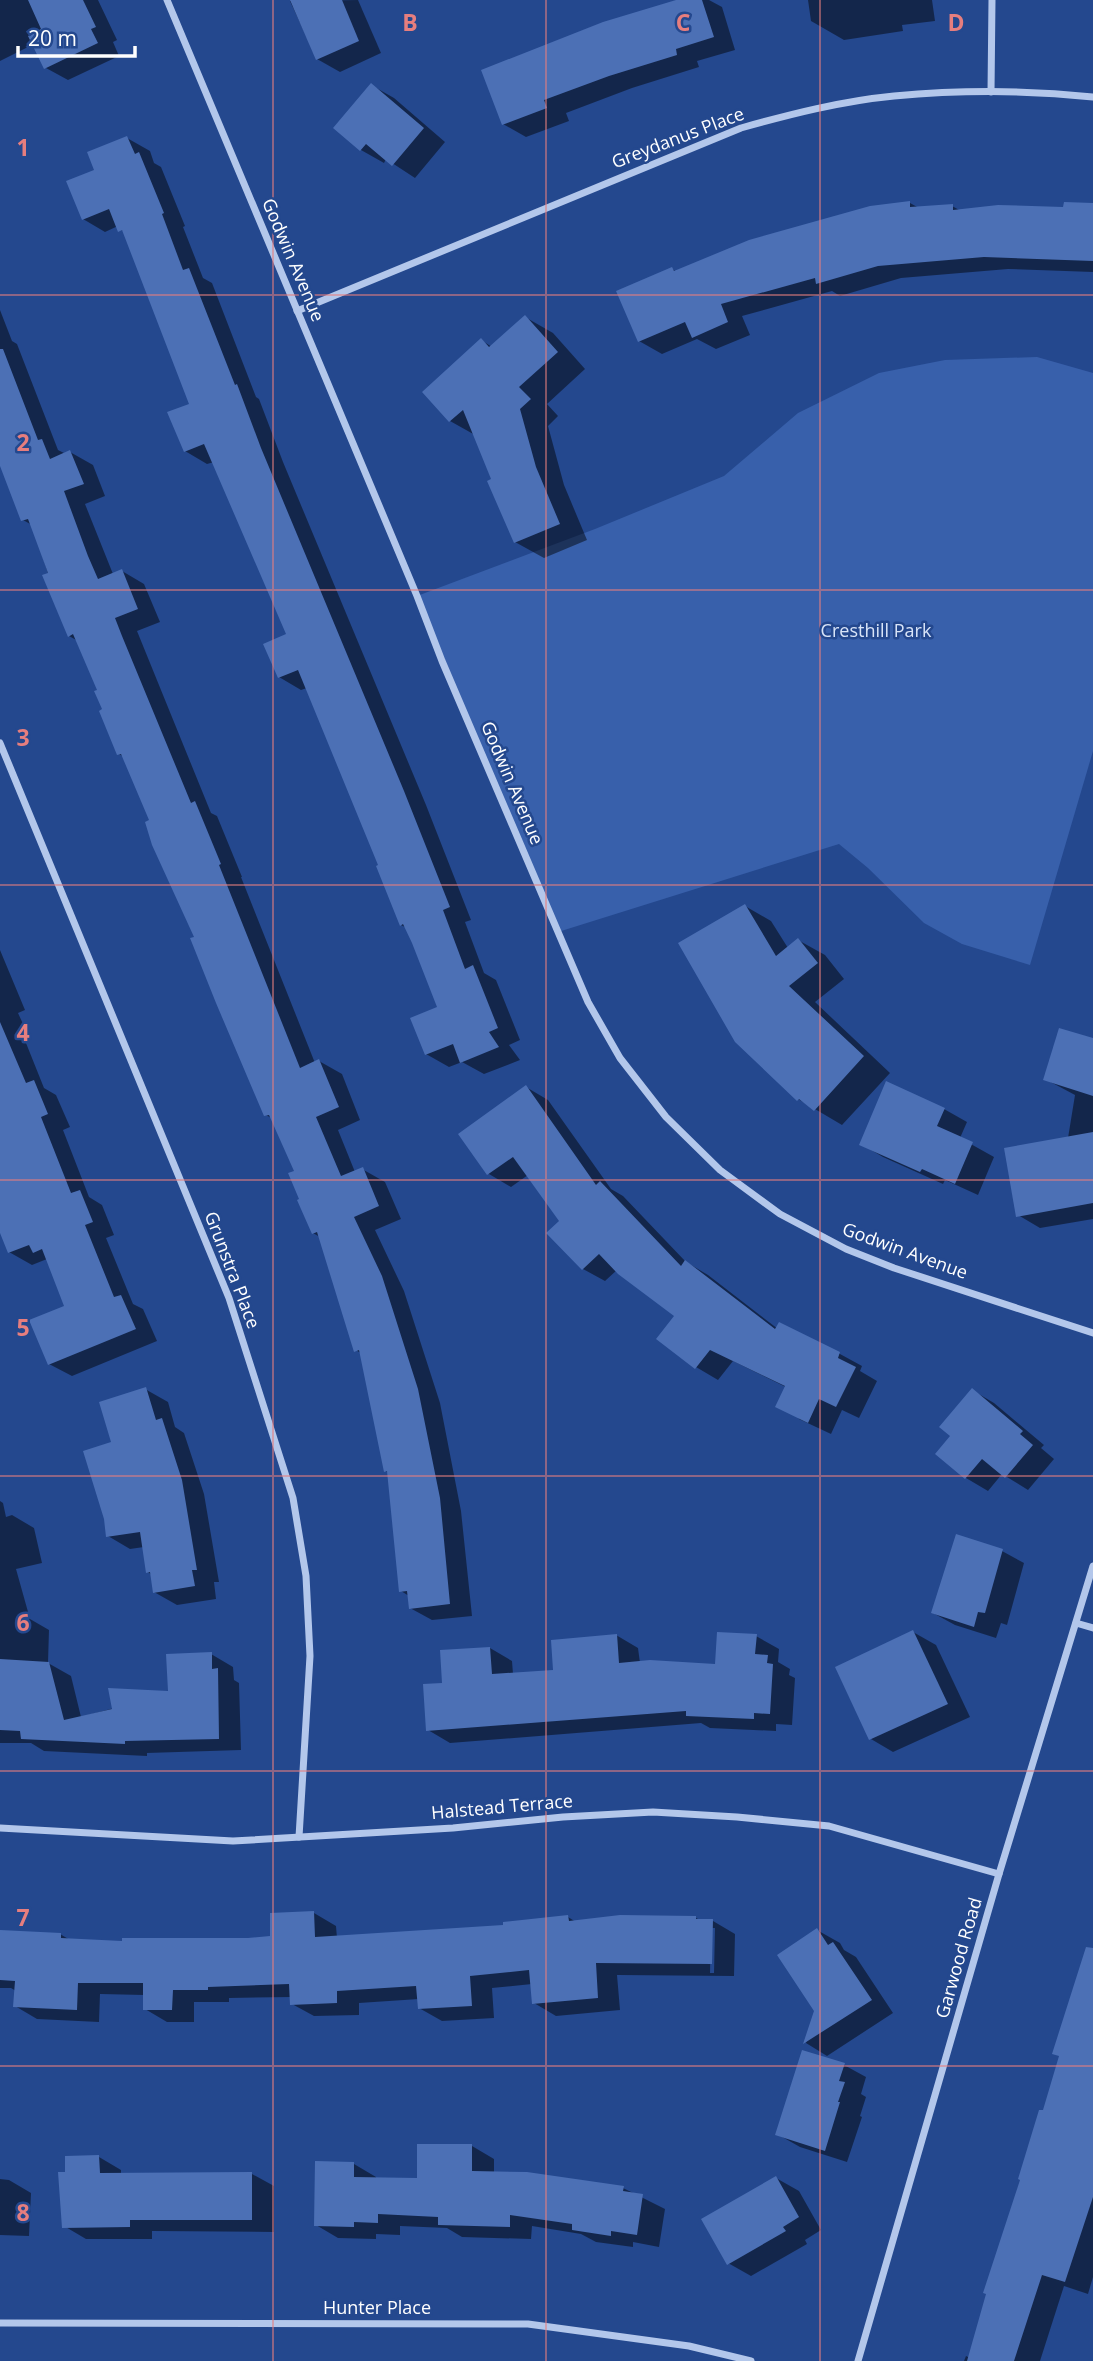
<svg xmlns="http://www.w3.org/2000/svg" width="1093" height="2361" font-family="'Open Sans',sans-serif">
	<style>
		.green { fill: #3860ab }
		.shadow { fill: #0007; fill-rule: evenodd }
		.building { fill: #4c70b5 }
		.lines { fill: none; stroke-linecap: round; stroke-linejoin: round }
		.minor { stroke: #b3c7eb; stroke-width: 7 }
		.grid { fill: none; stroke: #e67e7e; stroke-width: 2; stroke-opacity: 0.55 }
		.labels { text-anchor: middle; stroke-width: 5; stroke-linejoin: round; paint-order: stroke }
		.street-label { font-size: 18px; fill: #fff; stroke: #24488e }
		.park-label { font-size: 18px; fill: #d8e4f8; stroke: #24488e }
		.grid-label { font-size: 23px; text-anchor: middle; font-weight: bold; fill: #e67e7e; stroke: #24488e; stroke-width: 5; stroke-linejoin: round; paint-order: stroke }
	</style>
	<rect width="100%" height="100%" fill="#24488e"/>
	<!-- green -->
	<polygon class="green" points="1037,357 1093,373 1093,751 1030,965 962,944 924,923 868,868 839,844 558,932 417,596 595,529 724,476 798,413 879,373 945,360"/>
	<!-- shadow -->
	<g class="shadow">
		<polygon points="0,0 98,0 117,40 113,42 119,56 68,80 46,68 34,44 0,61"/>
		<polygon points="358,0 381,53 340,72 317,59 290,1"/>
		<polygon points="682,0 709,0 722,7 735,50 697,61 699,67 632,88 566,113 569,121 526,137 503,124"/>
		<polygon points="808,0 932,0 935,21 902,25 903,31 844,40 811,21"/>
		<polygon points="371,85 394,98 445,142 415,178 386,159 384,163 361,150 336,128"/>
		<polygon points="127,138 150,151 154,163 161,167 185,226 183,227 203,278 212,283 256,397 259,399 283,462 426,805 471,920 465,922 484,973 496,980 520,1040 509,1045 520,1060 484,1074 462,1062 449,1067 426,1054 439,1008 407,928 401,925 380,866 307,688 301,690 279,677 288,635 214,462 207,464 185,451 191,405 125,233 118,226 105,232 83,219 97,171"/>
		<polygon points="910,203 919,208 952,206 961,211 1065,209 1093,205 1093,272 1008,269 901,278 840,296 832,291 742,316 750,335 716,349 697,339 662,354 639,341 672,269 677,272"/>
		<polygon points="0,310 12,341 17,344 58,450 64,453 70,452 93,465 105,496 85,504 113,574 122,571 144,584 160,622 137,631 211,813 217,816 242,877 241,877 315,1063 319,1061 342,1074 360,1120 338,1130 355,1172 362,1169 385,1182 401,1219 375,1230 404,1291 440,1403 461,1511 472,1616 432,1620 410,1608 409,1596 401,1591 389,1473 386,1471 362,1354 356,1350 320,1237 313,1233 301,1200 296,1172 273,1119 266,1115 152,821 124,757 119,754 99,691 78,641 69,636 32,525 23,520 0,463"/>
		<polygon points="525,317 553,333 585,369 547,404 558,416 548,426 564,485 587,540 544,558 515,542 475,435 450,421 481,340 492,347"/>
		<polygon points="745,906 771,921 788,948 798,940 825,955 844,979 815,1002 890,1073 842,1125 798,1099"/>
		<polygon points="0,950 25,1010 18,1013 24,1026 20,1028 44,1088 56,1095 70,1127 63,1130 89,1197 102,1205 114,1235 106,1238 133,1304 143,1309 157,1341 72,1376 49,1364 66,1307 47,1259 32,1265 9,1252 0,1228"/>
		<polygon points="1093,1040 1093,1219 1040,1228 1018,1215 1068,1138 1075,1095 1045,1079"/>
		<polygon points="526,1087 548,1100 611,1189 623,1196 686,1262 708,1275 778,1329 780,1324 840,1354 862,1366 860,1371 877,1381 859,1418 842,1410 831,1434 799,1419 786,1387 733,1361 718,1380 696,1367 676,1315 617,1270 605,1281 583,1269 561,1221 528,1175 511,1187 489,1174 460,1134"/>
		<polygon points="944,1109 967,1122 960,1138 994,1157 978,1195 945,1180 943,1184 883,1157 861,1144"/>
		<polygon points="145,1389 168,1402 175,1427 184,1433 204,1494 219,1582 214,1582 216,1599 177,1605 154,1592 152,1575 148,1572 144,1547 130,1549 108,1536 113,1443"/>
		<polygon points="972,1390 994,1403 1044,1445 1041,1448 1054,1459 1028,1490 1002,1474 988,1491 966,1478 937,1454 952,1436"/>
		<polygon points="0,1501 3,1503 6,1517 12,1515 34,1528 42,1563 16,1569 30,1619 49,1630 48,1663 71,1676 81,1717 170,1693 211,1654 233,1667 234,1680 239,1683 241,1750 147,1753 147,1756 44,1751 31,1743 0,1743"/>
		<polygon points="1002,1551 1024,1563 1007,1625 1001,1623 996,1638 955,1625 933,1613"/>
		<polygon points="913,1632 936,1645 970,1717 893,1752 871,1739"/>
		<polygon points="616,1635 638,1648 640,1663 717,1666 756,1636 779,1649 778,1662 790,1669 789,1675 795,1678 792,1725 776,1724 776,1731 710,1728 701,1723 450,1743 428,1730 444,1685 490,1648 512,1661 513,1674 555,1671"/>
		<path d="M 314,1913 L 336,1926 L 337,1938 L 505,1926 L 568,1917 L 576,1922 L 696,1918 L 702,1921 L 713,1921 L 735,1934 L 734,1976 L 617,1975 L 620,2010 L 556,2016 L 534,2003 L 532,1984 L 492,1988 L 494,2018 L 442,2021 L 419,2008 L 419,1999 L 359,2003 L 359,2015 L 314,2016 L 292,2004 L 292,1997 L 229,1998 L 229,2002 L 194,2002 L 194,2022 L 167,2022 L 145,2009 L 144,1995 L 100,1994 L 99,2022 L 37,2019 L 15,2006 L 16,1991 L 11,1988 L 0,1988 L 0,1932 L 60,1934 L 70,1940 L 124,1943 L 272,1938 ZM 711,1928 L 715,1928 L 714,1973 L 710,1973 Z"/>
		<polygon points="817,1930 840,1943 844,1950 856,1957 893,2013 827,2056 806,2043 816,2010"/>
		<polygon points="1093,1955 1093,2277 1088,2294 1064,2286 1040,2361 964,2361 966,2356 970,2358"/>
		<polygon points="844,2065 866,2077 861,2094 866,2097 860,2116 862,2117 847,2162 800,2147 777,2134"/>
		<polygon points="419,2145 472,2146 494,2159 494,2173 623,2188 665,2209 659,2247 633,2242 633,2247 596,2242 581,2234 532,2226 531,2239 462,2237 447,2228 400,2226 400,2235 376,2234 376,2239 338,2238 316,2225 354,2164 376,2177 376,2179 419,2180"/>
		<polygon points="99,2157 121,2170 121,2174 252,2174 274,2186 274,2232 152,2231 152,2239 86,2239 64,2226 67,2174"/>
		<polygon points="776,2178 799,2191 821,2230 805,2240 807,2244 751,2276 728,2263"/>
		<polygon points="0,2179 9,2180 31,2193 29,2236 0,2235"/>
	</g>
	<!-- building -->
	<g class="building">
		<polygon points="28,0 83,0 96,27 91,29 98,43 44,69 28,36 41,29"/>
		<polygon points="290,0 342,0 359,41 316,60"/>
		<polygon points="676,0 702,0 714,37 676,49 677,55 609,76 544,100 547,108 502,125 481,70 603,22"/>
		<polygon points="371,83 424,128 392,166 366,144 360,151 333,128"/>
		<polygon points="127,136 135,154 139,152 164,213 162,214 183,270 189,268 235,385 237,384 261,448 404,791 450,907 443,910 465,969 473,965 498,1028 489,1032 499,1047 460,1063 453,1044 425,1055 410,1018 437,1007 412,943 403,924 400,926 376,866 378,865 298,670 278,678 263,644 286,634 204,444 184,452 167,412 189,404 122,230 118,232 109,209 82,220 66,181 94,170 87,152"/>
		<polygon points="910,201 910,207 953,204 953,210 998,205 1063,207 1064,202 1093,203 1093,261 984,257 878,266 816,284 815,278 721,304 728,322 692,338 685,322 638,342 616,291 672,267 674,271 749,240 870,206"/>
		<polygon points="525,315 558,352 519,387 531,399 520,409 536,467 560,524 514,543 487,481 491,479 463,410 449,422 422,392 481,338 489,347"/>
		<polygon points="0,349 3,349 38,440 42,439 50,459 70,450 84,484 64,491 88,556 98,579 122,569 138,609 115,618 122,636 191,803 195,801 221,864 219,865 300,1068 319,1059 339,1107 316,1117 341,1176 363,1167 379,1206 354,1217 382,1276 418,1389 440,1498 450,1604 409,1609 407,1591 399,1592 387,1471 384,1472 359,1350 354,1352 317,1232 312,1234 297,1200 299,1199 288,1173 294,1171 269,1115 264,1116 216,1003 190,938 194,937 152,845 145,822 149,820 121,754 117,755 99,711 102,709 94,691 97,690 73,634 68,637 42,575 48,573 28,519 21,521 0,466"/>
		<polygon points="745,904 776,956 798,938 818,963 789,986 864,1056 814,1111 799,1099 797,1101 735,1042 678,943"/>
		<polygon points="0,1022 26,1083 34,1080 48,1114 41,1117 71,1193 80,1190 93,1222 85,1225 114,1297 121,1295 136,1329 48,1365 29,1320 64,1306 42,1249 33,1253 29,1245 8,1253 0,1233"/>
		<polygon points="1059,1028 1093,1038 1093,1096 1043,1080"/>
		<polygon points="886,1081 945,1108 937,1126 973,1142 955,1184 922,1169 920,1172 859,1145"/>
		<polygon points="526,1085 596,1185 600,1181 681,1266 685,1260 775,1329 779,1322 840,1352 838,1358 856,1367 836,1407 819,1399 808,1423 775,1407 785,1386 710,1350 695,1369 656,1339 674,1316 618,1274 599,1254 582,1270 546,1233 559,1221 513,1157 487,1175 458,1134"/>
		<polygon points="1093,1132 1093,1203 1016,1217 1004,1148"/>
		<polygon points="146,1387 156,1420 162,1418 182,1480 197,1570 192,1570 195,1586 153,1593 150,1572 146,1573 140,1532 106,1537 104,1519 83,1451 111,1442 99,1402"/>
		<polygon points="972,1388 1023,1431 1020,1434 1033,1445 1005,1478 982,1459 965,1479 935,1454 950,1436 939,1427"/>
		<polygon points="956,1534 1003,1549 985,1613 978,1612 974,1627 931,1613"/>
		<polygon points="913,1630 948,1704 869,1740 835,1667"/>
		<polygon points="717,1632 757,1634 755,1654 768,1655 767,1663 773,1664 770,1714 754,1713 754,1719 686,1716 686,1711 426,1731 423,1684 442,1683 440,1650 490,1647 492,1674 553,1670 551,1640 617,1634 619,1663 650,1660 715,1664"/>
		<polygon points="212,1652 212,1669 218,1668 219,1739 125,1741 125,1744 21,1739 20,1731 0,1730 0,1659 49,1662 64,1720 112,1709 108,1688 168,1691 166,1654"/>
		<polygon points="314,1911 315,1937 503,1925 503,1922 568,1915 569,1921 620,1915 696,1916 696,1919 713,1919 712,1964 596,1963 598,1998 532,2004 529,1970 470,1976 472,2006 418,2009 416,1986 337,1991 337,2003 290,2005 289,1984 208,1987 208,1990 173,1990 172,2010 143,2010 143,1983 78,1983 77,2010 13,2007 15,1981 0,1980 0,1930 61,1933 61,1938 122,1941 122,1938 248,1938 270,1936 270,1913"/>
		<polygon points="817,1928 828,1945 833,1942 872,2000 803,2044 814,2011 777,1955"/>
		<polygon points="1086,1947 1093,1948 1093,2197 1065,2282 1042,2275 1014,2361 967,2361 986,2294 983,2293 1020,2180 1018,2179 1039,2110 1043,2110 1059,2056 1052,2054"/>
		<polygon points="802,2050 845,2063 839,2081 845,2082 838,2102 840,2102 825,2151 775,2135"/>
		<polygon points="417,2144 472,2144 472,2171 527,2172 624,2186 623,2191 643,2194 637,2235 611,2231 611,2236 572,2230 572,2224 510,2215 510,2227 438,2225 438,2217 378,2214 378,2223 354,2222 354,2227 314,2226 315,2161 354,2162 354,2177 417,2178"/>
		<polygon points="99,2155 100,2173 252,2172 252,2220 130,2220 130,2227 62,2228 58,2172 65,2172 65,2156"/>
		<polygon points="776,2176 799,2217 783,2227 786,2231 727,2265 701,2219"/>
	</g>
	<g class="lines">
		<!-- minor -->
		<g class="minor">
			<polyline points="167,0 417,596 442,661 588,1002 620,1058 666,1117 720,1170 739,1184 780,1214 846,1249 894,1268 1093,1333"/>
			<polyline points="991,92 992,0"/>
			<path d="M 297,311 L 741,128 C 791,114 842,101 894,96 C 960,90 1027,90 1093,97"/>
			<polyline points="0,743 229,1298 293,1498 306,1576 310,1656 299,1837"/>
			<polyline points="1076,1623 1093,1628"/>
			<polyline points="0,1828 233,1841 453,1828 563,1817 653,1812 737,1817 829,1826 999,1874"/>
			<polyline points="0,2323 528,2324 689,2346 751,2361"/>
			<polyline points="858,2361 999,1874 1093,1566"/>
		</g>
	</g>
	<!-- grid -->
	<path class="grid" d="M 273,0 L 273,2361M 546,0 L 546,2361M 820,0 L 820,2361M 0,295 L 1093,295M 0,590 L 1093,590M 0,885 L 1093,885M 0,1180 L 1093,1180M 0,1476 L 1093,1476M 0,1771 L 1093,1771M 0,2066 L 1093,2066"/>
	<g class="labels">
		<!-- street labels -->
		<g class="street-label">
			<text transform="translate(678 138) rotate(-21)" y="6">Greydanus Place</text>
			<text transform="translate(293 260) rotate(67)" y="6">Godwin Avenue</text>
			<text transform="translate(512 783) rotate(67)" y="6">Godwin Avenue</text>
			<text transform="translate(905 1251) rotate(20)" y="6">Godwin Avenue</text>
			<text transform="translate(232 1270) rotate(69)" y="6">Grunstra Place</text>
			<text transform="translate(502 1807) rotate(-5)" y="6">Halstead Terrace</text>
			<text transform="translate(959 1958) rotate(-74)" y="6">Garwood Road</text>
			<text x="377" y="2314">Hunter Place</text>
		</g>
		<!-- park labels -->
		<g class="park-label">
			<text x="876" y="637">Cresthill Park</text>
		</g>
	</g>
	<g class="grid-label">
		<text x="410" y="31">B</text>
		<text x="683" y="31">C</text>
		<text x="956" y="31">D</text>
		<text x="23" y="156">1</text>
		<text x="23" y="451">2</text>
		<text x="23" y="746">3</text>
		<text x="23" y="1041">4</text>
		<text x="23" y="1336">5</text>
		<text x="23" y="1631">6</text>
		<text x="23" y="1926">7</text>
		<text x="23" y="2221">8</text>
	</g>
	<!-- scale -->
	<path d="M18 46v10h117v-10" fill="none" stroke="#ffffff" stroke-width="3.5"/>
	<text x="28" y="46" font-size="21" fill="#ffffff" stroke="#24488e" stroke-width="5" paint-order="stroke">20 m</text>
</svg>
